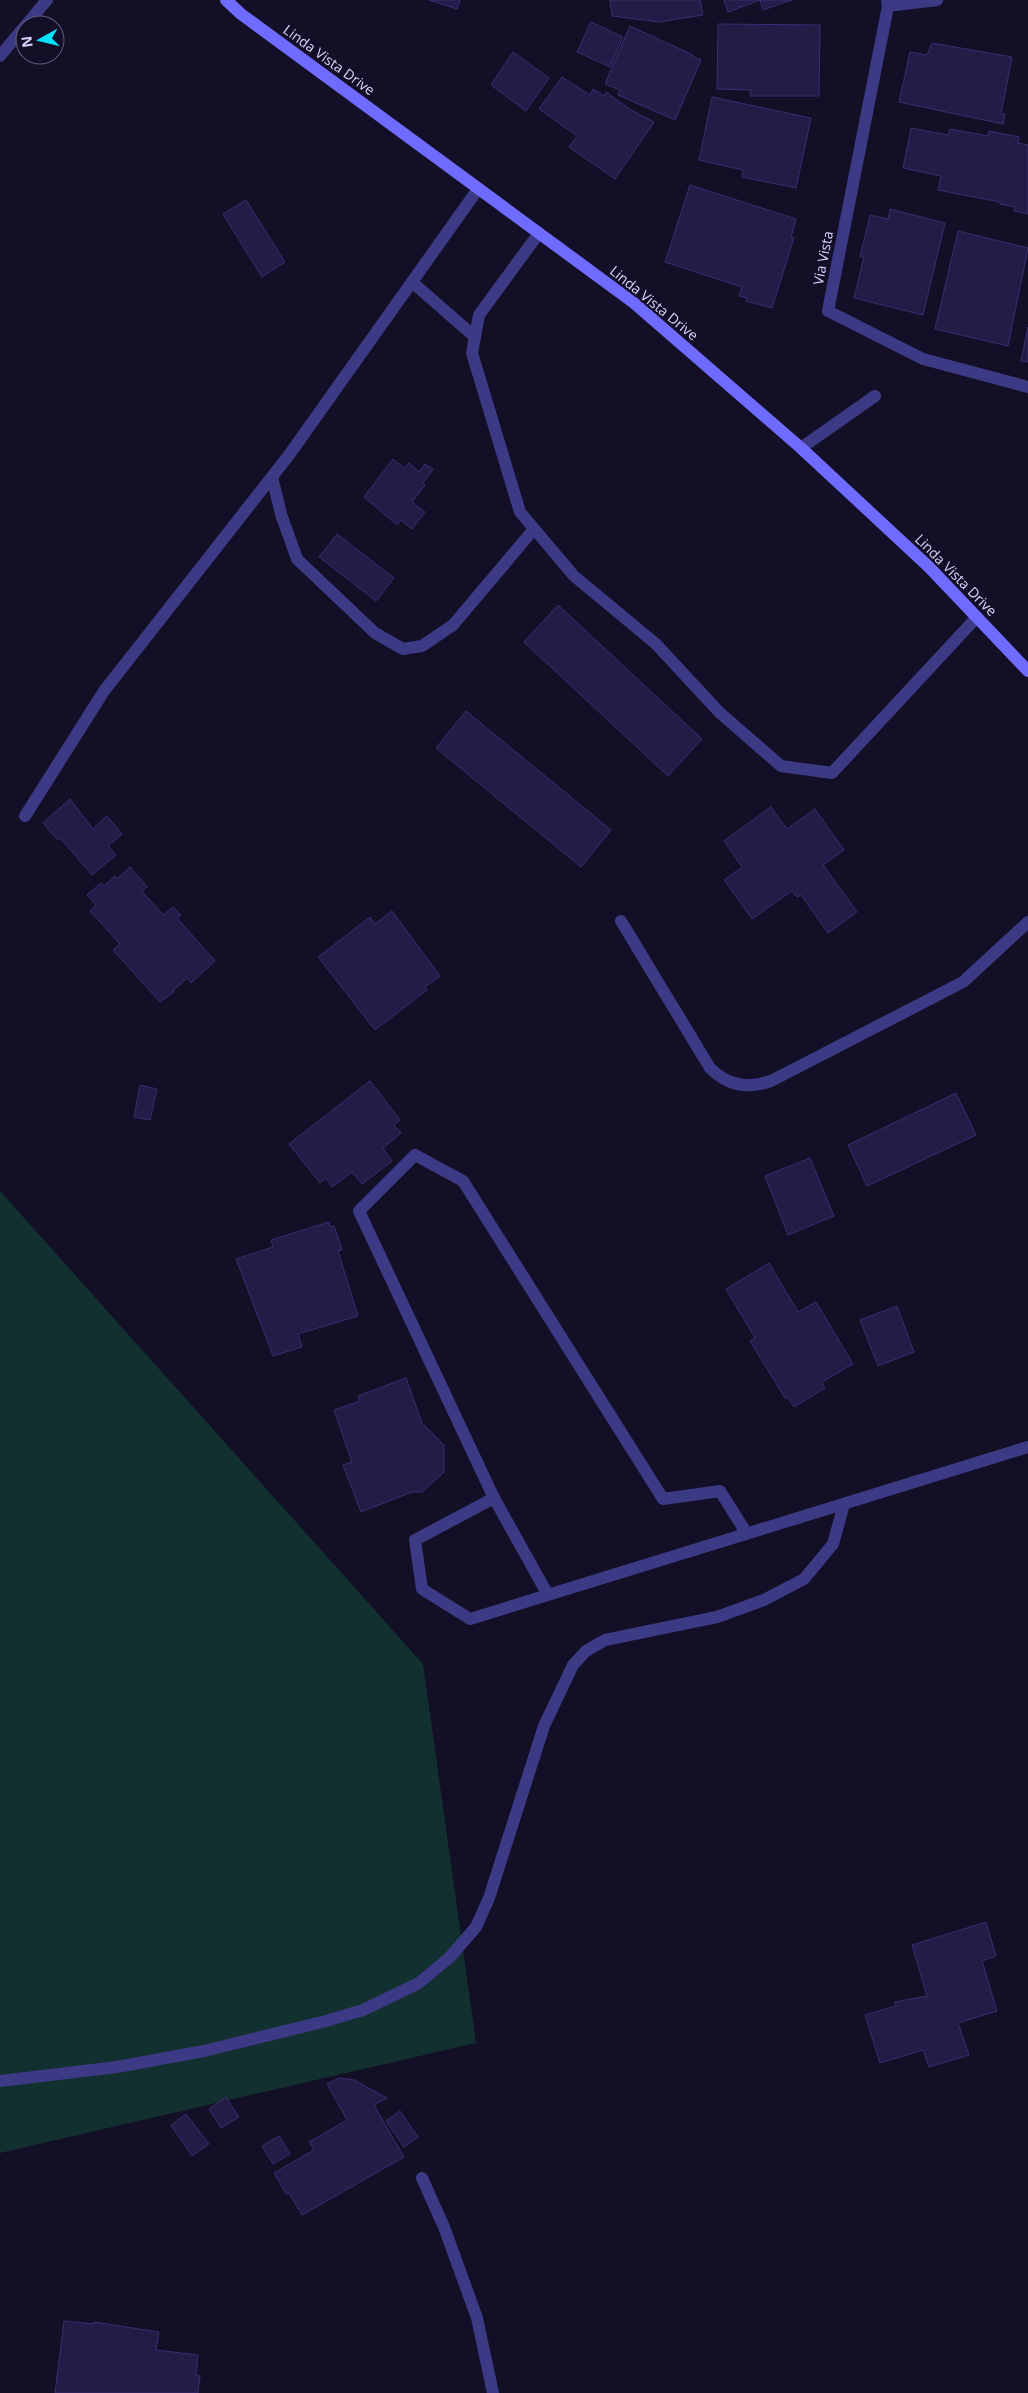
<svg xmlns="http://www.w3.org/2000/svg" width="1028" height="2393" font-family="'Open Sans',sans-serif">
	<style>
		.green { fill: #12302f }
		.building { fill: #241b47; stroke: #3b2d73 }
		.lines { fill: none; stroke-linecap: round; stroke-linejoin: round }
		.lane { stroke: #3d3a85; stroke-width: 12 }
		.street { stroke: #3d3a85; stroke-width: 12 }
		.secondary { stroke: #6f6bff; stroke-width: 12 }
		.labels { text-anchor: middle; stroke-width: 4.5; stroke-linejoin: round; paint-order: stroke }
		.street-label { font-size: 14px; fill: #d9d4ff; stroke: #130f26 }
	</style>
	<rect width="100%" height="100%" fill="#130f26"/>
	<!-- green -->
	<polygon class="green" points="0,1191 423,1664 476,2043 0,2153"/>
	<!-- building -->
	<g class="building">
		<polygon points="429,0 460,0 457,9"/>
		<polygon points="610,0 700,0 703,15 659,22 612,16"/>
		<polygon points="724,0 792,0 763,10 760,0 728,12"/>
		<polygon points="591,22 623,37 610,67 577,52"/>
		<polygon points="718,24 820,25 819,96 750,96 751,90 717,89"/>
		<polygon points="630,26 693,55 692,56 701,60 675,120 618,95 620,90 605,84"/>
		<polygon points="932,43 1012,57 1001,114 1005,114 1003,124 899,102 910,52 927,55"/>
		<polygon points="513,52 549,78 526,111 491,85"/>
		<polygon points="562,77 590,95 593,89 604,96 606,92 631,110 654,122 615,179 569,147 577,136 539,109"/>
		<polygon points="712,97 811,118 796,188 742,177 743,170 699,160"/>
		<polygon points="911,128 948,135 950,129 988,136 989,131 1019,137 1018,143 1028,145 1028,214 1014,211 1015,207 1000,204 1000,202 938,190 941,176 903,168"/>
		<polygon points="690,185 796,219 791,237 794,238 772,308 746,301 747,298 739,296 742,287 665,262"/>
		<polygon points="246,200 285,262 262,277 223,214"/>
		<polygon points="890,209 945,223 923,315 854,298 864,257 860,257 870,215 888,219"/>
		<polygon points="958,231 1028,248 1008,346 935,329"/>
		<polygon points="1028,327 1028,362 1021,361"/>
		<polygon points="393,459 404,468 409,463 419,472 425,464 433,469 423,483 425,485 412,502 425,512 412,529 401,520 397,525 364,497"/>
		<polygon points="337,534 394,578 376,601 319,557"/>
		<polygon points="558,605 702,739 668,776 524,642"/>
		<polygon points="466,711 611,830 581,867 436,748"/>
		<polygon points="70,799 93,829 107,816 122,834 108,846 116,855 92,875 60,838 58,840 43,823"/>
		<polygon points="771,807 787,829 815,809 844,850 823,865 857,912 828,933 801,895 797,897 792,891 752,919 724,880 742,867 724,841"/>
		<polygon points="130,867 147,887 142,891 163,915 173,907 181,915 177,918 215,961 191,983 187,978 173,991 174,992 160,1002 113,950 120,944 90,911 96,905 87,895 101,883 104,886 115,876 117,879"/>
		<polygon points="392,911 440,976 425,987 427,990 375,1030 318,957 370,917 375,924"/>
		<polygon points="370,1081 400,1120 394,1125 401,1133 383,1148 392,1161 362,1184 352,1172 332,1187 326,1178 320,1183 289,1144"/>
		<polygon points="140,1085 157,1089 150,1120 134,1117"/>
		<polygon points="956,1093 976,1135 867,1186 848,1145"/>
		<polygon points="810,1158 834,1216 788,1235 765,1176"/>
		<polygon points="329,1222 330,1227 334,1226 342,1250 338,1251 358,1316 298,1334 302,1347 273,1356 236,1259 273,1247 271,1240"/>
		<polygon points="769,1263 798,1312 816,1302 853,1364 822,1382 825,1388 794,1407 787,1397 785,1398 750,1341 755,1338 726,1289"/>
		<polygon points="897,1306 914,1352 878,1366 860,1320"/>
		<polygon points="406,1378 422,1423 444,1445 444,1472 422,1492 412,1492 361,1512 343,1465 352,1462 334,1410 360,1401 358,1396"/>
		<polygon points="986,1922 996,1956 982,1961 997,2011 958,2023 969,2055 929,2067 923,2050 880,2063 865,2015 896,2006 895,2002 927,1996 912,1945"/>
		<polygon points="339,2078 354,2080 387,2098 374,2105 404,2157 302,2215 289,2193 286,2194 274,2173 314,2150 309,2142 347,2120 327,2084"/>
		<polygon points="226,2097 239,2117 221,2128 209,2109"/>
		<polygon points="400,2111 418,2137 404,2147 386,2121"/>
		<polygon points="186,2114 209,2144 192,2156 171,2125"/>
		<polygon points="279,2136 290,2154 273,2164 262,2146"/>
		<polygon points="64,2321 94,2324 94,2322 159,2332 156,2350 198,2355 196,2375 200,2376 198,2393 55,2393"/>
	</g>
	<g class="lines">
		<!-- lane -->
		<g class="lane">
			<polyline points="887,0 888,6 828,311 923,359 1028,387"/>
			<polyline points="888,6 937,0"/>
			<polyline points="26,25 47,0"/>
			<polyline points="0,56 25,26"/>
			<polyline points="539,233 479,315 472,353 520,512 574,576 656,644 719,712 781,766 832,773 977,617"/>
			<polyline points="412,282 475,337"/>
			<polyline points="272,477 281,514 297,559 375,633 403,649 422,646 453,625 534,529"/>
			<polyline points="25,816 104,691 289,455 478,189"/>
			<path d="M 621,921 L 710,1068 C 728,1086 747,1089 771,1081 L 963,982 L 1028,922"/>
			<polyline points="494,1498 548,1595"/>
			<path d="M 747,1534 L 720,1491 L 663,1499 L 463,1181 L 415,1155 L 359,1211 L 494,1498 L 415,1540 L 422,1589 L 470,1619 C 656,1562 842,1504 1028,1447"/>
			<polyline points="0,2081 117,2067 204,2051 326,2021 363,2010 419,1983 450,1957 476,1927 489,1898 544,1726 573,1665 586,1651 605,1640 717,1617 764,1600 804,1579 833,1544 844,1504"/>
			<polyline points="422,2178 444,2227 477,2318 493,2393"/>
		</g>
		<!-- street -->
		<polyline class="street" points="801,448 875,396"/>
		<!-- secondary -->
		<polyline class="secondary" points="226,0 241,14 634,303 801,448 929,567 1028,671"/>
	</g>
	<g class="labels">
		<!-- street labels -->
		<g class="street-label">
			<text transform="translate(329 60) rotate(36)" y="5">Linda Vista Drive</text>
			<text transform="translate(823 258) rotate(-79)" y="5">Via Vista</text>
			<text transform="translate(654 303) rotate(39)" y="5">Linda Vista Drive</text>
			<text transform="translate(956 575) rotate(45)" y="5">Linda Vista Drive</text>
		</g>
	</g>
	<!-- north arrow -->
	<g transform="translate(40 40) rotate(262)"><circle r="24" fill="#130f26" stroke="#625e7d"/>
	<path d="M0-4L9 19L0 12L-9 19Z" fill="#00e5ff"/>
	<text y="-8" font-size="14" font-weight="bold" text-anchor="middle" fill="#d9d4ff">N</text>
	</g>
</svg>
